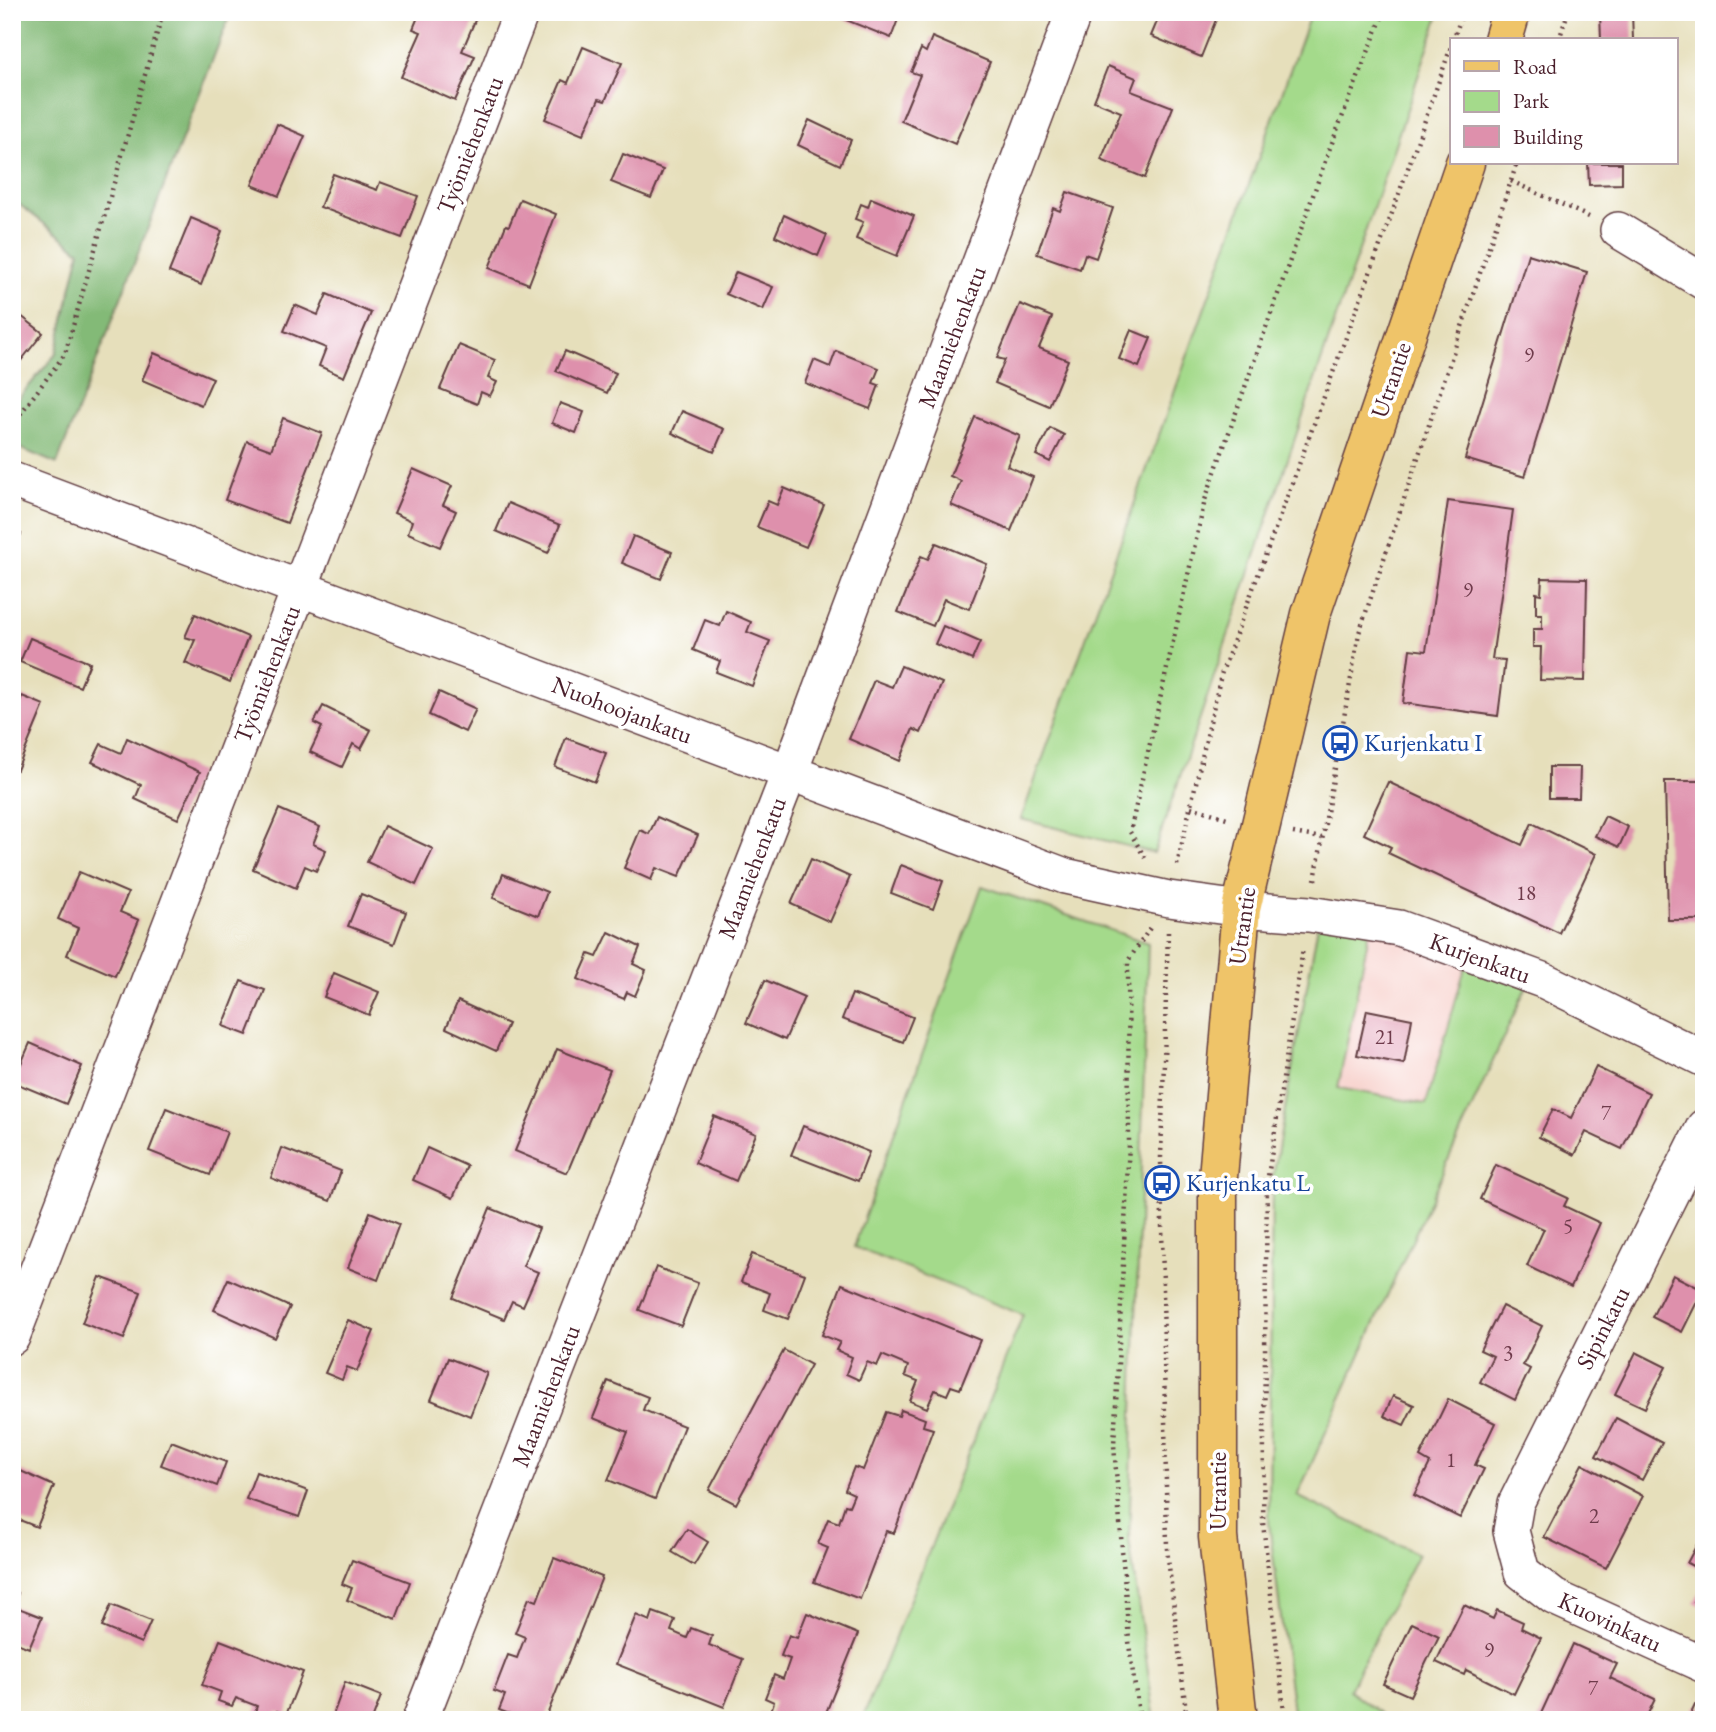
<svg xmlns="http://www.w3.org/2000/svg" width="1716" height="1732" font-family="'EB Garamond',serif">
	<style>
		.built { fill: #f7d0cb }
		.green { fill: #a4da8b; stroke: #777c5b; stroke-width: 2 }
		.forest { fill: #83ba77; stroke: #666c51; stroke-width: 2 }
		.building { fill: #de90ac }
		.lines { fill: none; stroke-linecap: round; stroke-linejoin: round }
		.minor-casing { stroke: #613c41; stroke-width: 38 }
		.major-casing { stroke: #613c41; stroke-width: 41 }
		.path { stroke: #613c41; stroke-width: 4.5; stroke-dasharray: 2 5; stroke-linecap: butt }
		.minor { stroke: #fff; stroke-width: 35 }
		.major { stroke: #efc469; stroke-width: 38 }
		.labels { text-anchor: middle; stroke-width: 7; stroke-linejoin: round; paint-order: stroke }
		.number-label { font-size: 21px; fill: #6f3b4b }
		.street-label { font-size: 24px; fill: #4a1f2b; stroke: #fff }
		.transit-label { font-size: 24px; fill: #164399; stroke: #fff; text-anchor: start }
	</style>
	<rect width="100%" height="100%" fill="#fff"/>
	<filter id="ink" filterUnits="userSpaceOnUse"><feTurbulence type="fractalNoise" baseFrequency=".0143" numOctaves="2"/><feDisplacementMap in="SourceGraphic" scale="14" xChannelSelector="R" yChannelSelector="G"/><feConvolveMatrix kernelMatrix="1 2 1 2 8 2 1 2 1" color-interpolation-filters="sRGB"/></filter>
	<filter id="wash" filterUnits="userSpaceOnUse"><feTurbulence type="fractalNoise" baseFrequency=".00686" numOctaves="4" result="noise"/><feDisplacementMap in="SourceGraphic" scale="28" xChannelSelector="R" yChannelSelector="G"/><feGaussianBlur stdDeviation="1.57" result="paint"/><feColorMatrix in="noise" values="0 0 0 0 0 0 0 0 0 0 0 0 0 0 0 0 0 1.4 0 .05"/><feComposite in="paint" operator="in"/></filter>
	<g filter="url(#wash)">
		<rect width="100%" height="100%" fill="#e6dfbb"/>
		<!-- built -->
		<polygon class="built" points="1370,928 1468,957 1426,1104 1337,1088"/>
		<!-- green -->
		<g class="green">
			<polygon points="1311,12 1440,12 1154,853 1021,819"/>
			<polygon points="982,886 1148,943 1129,1540 1155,1720 862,1720 1023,1315 854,1247"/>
			<polygon points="1319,919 1370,928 1338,1088 1426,1104 1468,957 1529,981 1297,1496 1418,1554 1349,1690 1389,1720 1294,1720 1269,1523 1272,1182"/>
		</g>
		<!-- forest -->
		<polygon class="forest" points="12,12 231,12 57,464 12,445 12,406 56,354 80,251 12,199"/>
		<g id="blocks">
			<!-- building -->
			<g class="building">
				<polygon points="420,12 464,12 476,18 462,51 475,56 455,101 401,77 421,32 413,29"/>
				<polygon points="843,12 896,12 900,14 891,38 841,18"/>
				<polygon points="1161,12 1219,12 1201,57 1151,36"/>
				<polygon points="1600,12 1632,12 1633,40 1601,40"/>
				<polygon points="932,37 990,62 955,144 901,121 920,75 911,72 921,49 926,52"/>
				<polygon points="583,47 622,63 605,101 599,99 583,135 545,119 562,80 568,83"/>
				<polygon points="1108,66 1136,78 1131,91 1173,107 1145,178 1101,160 1121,112 1094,101"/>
				<polygon points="809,120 851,140 840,165 798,145"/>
				<polygon points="277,124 305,136 279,196 252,185"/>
				<polygon points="623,154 663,170 651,198 611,182"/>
				<polygon points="1588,163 1622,163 1622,184 1589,185"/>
				<polygon points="333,174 377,190 380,182 418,196 402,238 320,207"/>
				<polygon points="1067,192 1113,208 1096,258 1085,254 1080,269 1037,254 1053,208 1060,211"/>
				<polygon points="871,198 914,216 897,256 856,239 863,222 855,219 861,204 868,207"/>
				<polygon points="520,199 556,214 529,284 489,268 506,225 509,226"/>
				<polygon points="784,215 827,235 818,256 775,236"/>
				<polygon points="191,218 222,231 201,285 169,272"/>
				<polygon points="1528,254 1587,272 1525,477 1465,459"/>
				<polygon points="736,272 773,287 763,310 726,294"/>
				<polygon points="327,294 371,313 344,377 319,366 326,348 284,331 295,305 318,315"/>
				<polygon points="1020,304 1052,317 1039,348 1068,360 1049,406 995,383 1005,360 997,358"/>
				<polygon points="12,309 43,333 12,372"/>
				<polygon points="1131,330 1151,338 1139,367 1119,359"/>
				<polygon points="459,345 495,360 488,378 497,382 490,396 481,392 477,404 440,389"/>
				<polygon points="565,351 616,373 607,393 556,371"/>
				<polygon points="836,351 879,368 873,383 879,385 870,409 805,383 814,360 830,367"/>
				<polygon points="154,353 213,378 201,405 142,380"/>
				<polygon points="560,403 584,412 576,433 552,423"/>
				<polygon points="682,411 724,429 714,452 672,433"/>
				<polygon points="975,417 1020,436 1007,466 1033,477 1011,531 951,505 961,481 950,476"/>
				<polygon points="283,418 322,433 287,523 225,500 247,441 271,450"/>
				<polygon points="1050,428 1064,435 1050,462 1036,455"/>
				<polygon points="413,469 452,486 443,505 456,511 440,547 408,533 412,521 394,513"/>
				<polygon points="784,488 824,505 806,547 757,527 768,501 777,505"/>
				<polygon points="1448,501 1513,510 1492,659 1505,660 1498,716 1403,703 1410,649 1426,651"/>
				<polygon points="508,503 560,525 548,553 496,531"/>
				<polygon points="12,530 21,534 12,554"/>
				<polygon points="633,536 672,552 661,579 622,563"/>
				<polygon points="936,543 987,564 969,609 944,599 933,626 898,612 921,556 928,559"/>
				<polygon points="1542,578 1587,579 1585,681 1540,680 1541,647 1533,647 1533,629 1542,629 1542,614 1536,614 1536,593 1541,594"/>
				<polygon points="726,611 751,622 747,632 770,641 752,686 716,672 720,661 693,650 705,620 720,626"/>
				<polygon points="195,614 248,637 230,682 185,663 195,640 185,637"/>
				<polygon points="943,626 980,642 972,660 935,644"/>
				<polygon points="30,638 90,663 80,687 20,662"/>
				<polygon points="901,666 942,683 921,733 913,729 900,761 849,739 874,680 892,687"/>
				<polygon points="439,692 476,709 465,732 429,715"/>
				<polygon points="22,696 44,705 17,770 12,768 12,720"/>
				<polygon points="323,706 371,730 361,749 353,744 342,767 310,752 322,727 314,723"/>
				<polygon points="127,738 200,772 178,819 135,799 141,785 92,762 101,744 121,753"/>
				<polygon points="566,738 606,753 595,782 555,767"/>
				<polygon points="1549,767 1580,767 1579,798 1549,798"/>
				<polygon points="1665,781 1701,781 1704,920 1668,920"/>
				<polygon points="1388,782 1522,845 1532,823 1596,854 1559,933 1388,853 1391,847 1364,834"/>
				<polygon points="279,809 320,827 313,844 326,850 316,871 305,866 296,888 253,869"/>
				<polygon points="1605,816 1628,827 1619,847 1595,836"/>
				<polygon points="657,817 698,835 679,877 656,868 651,880 624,868 640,830 649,834"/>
				<polygon points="384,826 433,849 416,885 367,862"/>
				<polygon points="811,859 850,877 830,922 791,904"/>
				<polygon points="901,865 943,881 933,909 891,893"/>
				<polygon points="79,872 128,893 120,912 139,920 115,976 67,955 78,928 58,919"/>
				<polygon points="503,874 547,892 538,916 493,898"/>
				<polygon points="361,894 406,912 394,944 348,926"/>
				<polygon points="609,932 640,947 633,964 646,970 635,996 627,992 624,999 578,979 589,954 597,957"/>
				<polygon points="334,973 379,992 369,1015 324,997"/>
				<polygon points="765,980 804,997 785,1040 746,1023"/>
				<polygon points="241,981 265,990 247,1035 223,1026"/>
				<polygon points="852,994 913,1017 903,1042 842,1019"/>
				<polygon points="458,1001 508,1024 496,1051 446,1028"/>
				<polygon points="1367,1010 1412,1019 1404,1064 1357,1055"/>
				<polygon points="30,1043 82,1066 66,1104 13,1082"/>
				<polygon points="557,1049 610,1070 567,1173 515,1151"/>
				<polygon points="1596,1067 1649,1093 1622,1149 1586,1132 1575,1155 1539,1137 1553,1109 1571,1118"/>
				<polygon points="166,1108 227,1132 210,1175 149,1151"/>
				<polygon points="714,1116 756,1134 736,1181 695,1163"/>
				<polygon points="803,1126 869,1152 858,1181 791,1155"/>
				<polygon points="282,1148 341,1171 330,1201 271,1178"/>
				<polygon points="427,1148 467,1166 453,1198 413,1180"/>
				<polygon points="1496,1165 1568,1198 1564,1206 1600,1223 1571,1287 1527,1266 1544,1229 1480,1199"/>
				<polygon points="490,1208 539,1228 523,1266 538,1272 523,1306 512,1301 504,1319 453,1298"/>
				<polygon points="370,1212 399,1224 378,1280 348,1268"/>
				<polygon points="752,1254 805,1274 788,1319 764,1310 770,1293 741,1282"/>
				<polygon points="656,1267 698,1283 681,1326 639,1310"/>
				<polygon points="1673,1275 1703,1290 1682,1332 1652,1317"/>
				<polygon points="100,1277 141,1292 124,1339 82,1323"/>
				<polygon points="228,1279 290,1307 275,1338 214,1310"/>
				<polygon points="842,1284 980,1340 960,1389 951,1386 947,1395 935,1390 927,1408 910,1401 918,1381 905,1376 908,1366 882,1355 877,1366 867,1362 859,1380 846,1374 852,1357 836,1350 840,1342 822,1335"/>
				<polygon points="1502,1306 1542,1326 1523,1365 1530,1369 1515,1400 1480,1382 1493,1356 1480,1350"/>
				<polygon points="348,1320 374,1331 357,1371 347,1367 342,1380 325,1373"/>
				<polygon points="784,1350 811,1365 736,1504 709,1490"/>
				<polygon points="1636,1352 1666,1367 1645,1408 1615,1394"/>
				<polygon points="448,1358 487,1373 470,1416 431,1400"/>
				<polygon points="608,1381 648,1397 643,1410 684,1426 655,1499 608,1480 628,1432 593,1418"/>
				<polygon points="1393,1396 1414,1405 1404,1425 1384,1416"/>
				<polygon points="1448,1399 1495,1423 1475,1465 1484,1469 1460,1518 1414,1495 1430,1463 1420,1457"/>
				<polygon points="901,1410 925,1419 923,1426 933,1429 894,1533 886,1531 860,1599 814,1582 828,1548 818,1544 828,1519 839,1523 845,1505 849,1506 854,1494 845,1490 854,1467 863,1470 886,1412 899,1416"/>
				<polygon points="1616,1418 1662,1442 1642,1480 1596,1456"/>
				<polygon points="171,1441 226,1462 217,1486 161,1465"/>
				<polygon points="1582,1464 1643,1496 1606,1568 1544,1537"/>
				<polygon points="14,1468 54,1486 37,1527 12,1517"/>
				<polygon points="256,1472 308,1491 299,1517 246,1499"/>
				<polygon points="687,1529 708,1542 694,1565 672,1552"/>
				<polygon points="1704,1531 1704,1572 1687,1563"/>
				<polygon points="554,1558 602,1577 545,1720 525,1720 499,1710 505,1695 494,1691 508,1655 517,1658 525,1637 515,1633 529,1598 537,1601"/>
				<polygon points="352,1560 410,1582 396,1619 347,1600 352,1588 342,1584"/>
				<polygon points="1704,1584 1704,1607 1694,1602"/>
				<polygon points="12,1590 18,1593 13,1606 42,1617 29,1648 12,1641"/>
				<polygon points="111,1605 151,1621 141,1643 102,1627"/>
				<polygon points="1464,1605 1493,1619 1497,1610 1523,1622 1521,1628 1541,1638 1514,1694 1466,1670 1464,1675 1436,1662"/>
				<polygon points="653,1612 675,1620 671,1631 687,1638 691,1628 712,1636 709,1645 743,1659 724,1707 616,1664 636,1615 650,1621"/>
				<polygon points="807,1613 858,1634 823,1720 758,1720 760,1713 769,1717 774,1702 765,1698 774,1675 783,1679 790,1659 781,1656 789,1635 797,1638"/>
				<polygon points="1412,1623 1439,1636 1410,1696 1383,1684"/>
				<polygon points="220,1640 303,1672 286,1715 277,1711 274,1720 267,1720 254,1715 257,1706 236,1698 232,1706 218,1701 221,1692 202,1685"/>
				<polygon points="1573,1644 1617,1664 1610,1678 1655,1699 1645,1720 1538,1720"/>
				<polygon points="345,1682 381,1696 372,1720 332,1718"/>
				<polygon points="1695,1705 1704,1709 1704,1720 1688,1720"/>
			</g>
		</g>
	</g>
	<g filter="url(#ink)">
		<use href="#blocks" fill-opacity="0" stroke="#613c41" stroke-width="2"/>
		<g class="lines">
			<!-- minor casing -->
			<g class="minor-casing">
				<g id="minor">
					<polyline points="1618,230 1704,282"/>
					<polyline points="12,480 1065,876 1169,899 1241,909 1309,914 1399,928 1545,981 1704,1059"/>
					<polyline points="1704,1127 1516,1503 1511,1531 1522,1572 1554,1597 1704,1665"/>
					<polyline points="12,1337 521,12"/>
					<polyline points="420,1720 789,774 1074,12"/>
				</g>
			</g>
			<!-- major casing -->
			<g class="major-casing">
				<g id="major">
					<polyline points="1503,40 1511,12"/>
					<polyline points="1238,1720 1218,1537 1218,1177 1241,909 1311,614 1465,163"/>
				</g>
			</g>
			<!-- path -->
			<g class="path">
				<polyline points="1453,40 1463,12"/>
				<polyline points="1559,40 1568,12"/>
				<polyline points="1511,181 1589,217"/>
				<polyline points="12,425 65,354 163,12"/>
				<polyline points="1191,807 1227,818"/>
				<polyline points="1293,833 1322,838"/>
				<polyline points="1145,858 1130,832 1205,500 1328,153 1384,12"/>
				<polyline points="1177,865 1221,675 1391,216 1452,44"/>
				<polyline points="1315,880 1359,633 1517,163"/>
				<polyline points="1168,932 1161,1157 1167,1549 1187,1720"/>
				<polyline points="1140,1720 1130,1653 1114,1445 1129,1143 1128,961 1150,928"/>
				<polyline points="1285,1720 1263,1523 1267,1183 1303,948"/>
			</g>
			<!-- minor -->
			<use href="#minor" class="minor"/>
			<!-- major -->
			<use href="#major" class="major"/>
		</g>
	</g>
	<!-- icons -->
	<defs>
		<g id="bus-ring" transform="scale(1.75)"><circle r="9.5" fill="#fff" stroke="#1a4fb4" stroke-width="1.5"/><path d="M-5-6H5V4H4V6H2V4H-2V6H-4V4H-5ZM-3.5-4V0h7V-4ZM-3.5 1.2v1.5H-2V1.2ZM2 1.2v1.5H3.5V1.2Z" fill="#1a4fb4"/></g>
	</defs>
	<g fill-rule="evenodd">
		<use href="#bus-ring" x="1340" y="743"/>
		<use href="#bus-ring" x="1162" y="1183"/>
	</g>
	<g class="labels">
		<!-- number labels -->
		<g class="number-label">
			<text x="1529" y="362">9</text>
			<text x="1468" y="597">9</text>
			<text x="1526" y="900">18</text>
			<text x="1385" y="1044">21</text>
			<text x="1606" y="1120">7</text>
			<text x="1568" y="1233">5</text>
			<text x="1508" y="1360">3</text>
			<text x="1451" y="1467">1</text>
			<text x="1594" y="1523">2</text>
			<text x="1489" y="1657">9</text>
			<text x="1593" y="1695">7</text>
		</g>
		<!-- street labels -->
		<g class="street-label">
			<text transform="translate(470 145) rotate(-69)" y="8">Työmiehenkatu</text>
			<text transform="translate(952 337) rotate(-69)" y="8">Maamiehenkatu</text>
			<text transform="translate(1391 380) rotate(-71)" y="8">Utrantie</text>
			<text transform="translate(267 674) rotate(-69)" y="8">Työmiehenkatu</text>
			<text transform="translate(622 710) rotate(21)" y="8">Nuohoojankatu</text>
			<text transform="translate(752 868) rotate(-69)" y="8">Maamiehenkatu</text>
			<text transform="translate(1242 926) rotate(-82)" y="8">Utrantie</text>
			<text transform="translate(1480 958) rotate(20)" y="8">Kurjenkatu</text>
			<text transform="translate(1603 1328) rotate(-63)" y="8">Sipinkatu</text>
			<text transform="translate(546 1396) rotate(-69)" y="8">Maamiehenkatu</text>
			<text transform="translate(1218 1491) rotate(-90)" y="8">Utrantie</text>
			<text transform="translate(1610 1622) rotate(25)" y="8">Kuovinkatu</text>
		</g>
		<!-- transit labels -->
		<g class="transit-label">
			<text x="1364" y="751">Kurjenkatu I</text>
			<text x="1186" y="1191">Kurjenkatu L</text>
		</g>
	</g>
	<!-- margin -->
	<rect width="1716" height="1732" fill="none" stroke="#fff" stroke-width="42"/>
	<!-- legend -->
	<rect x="1450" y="38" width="228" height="126" fill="#ffffff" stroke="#b7a5aa" stroke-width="2"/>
	<rect x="1464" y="61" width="35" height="10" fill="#efc469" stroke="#b7a5aa" stroke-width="2"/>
	<text x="1513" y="74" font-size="21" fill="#4a1f2b">Road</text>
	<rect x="1464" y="91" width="35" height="21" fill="#a4da8b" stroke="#b7a5aa" stroke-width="2"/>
	<text x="1513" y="108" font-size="21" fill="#4a1f2b">Park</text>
	<rect x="1464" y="126" width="35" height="21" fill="#de90ac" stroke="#b7a5aa" stroke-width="2"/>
	<text x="1513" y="144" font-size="21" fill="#4a1f2b">Building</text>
</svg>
